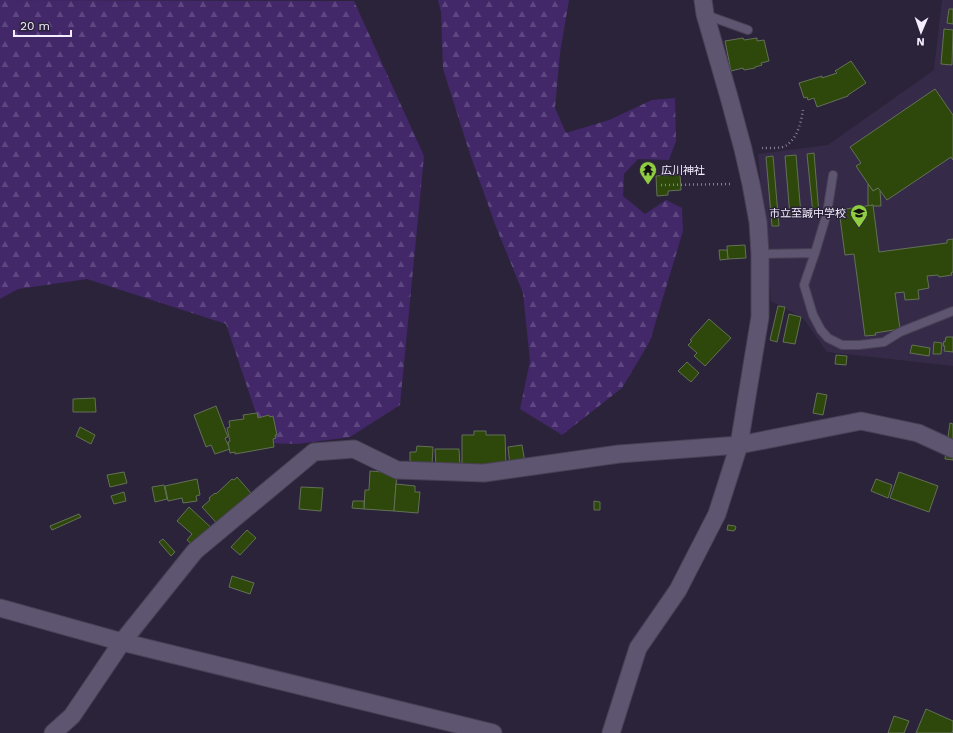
<svg xmlns="http://www.w3.org/2000/svg" width="953" height="733" font-family="'Work Sans','Noto Sans JP',sans-serif">
	<style>
		.built { fill: #352b48 }
		.forest { fill: url(#forest-firs) }
		.building { fill: #2e470a; stroke: #637156 }
		.lines { fill: none; stroke-linecap: round; stroke-linejoin: round }
		.lane-casing { stroke: #494156; stroke-width: 10 }
		.street-casing { stroke: #494156; stroke-width: 19 }
		.path { stroke: #888195; stroke-width: 2.5; stroke-dasharray: 1 3; stroke-linecap: butt }
		.lane { stroke: #5e5570; stroke-width: 8 }
		.street { stroke: #5e5570; stroke-width: 17 }
		.labels { text-anchor: middle; stroke-width: 3; stroke-linejoin: round; paint-order: stroke }
		.poi-label { font-size: 11px; fill: #f3eefe; stroke: #2b233a; text-anchor: start }
	</style>
	<defs>
		<pattern id="forest-firs" width="22" height="20" patternUnits="userSpaceOnUse"><rect width="22" height="20" fill="#422769"/><path d="M5 1l3.5 6h-7zM16 11l3.5 6h-7z" fill="#5e4780"/></pattern>
	</defs>
	<rect width="100%" height="100%" fill="#2b233a"/>
	<!-- built -->
	<polygon class="built" points="942,0 953,0 953,366 827,352 803,318 771,301 758,154 828,145 934,70"/>
	<!-- forest -->
	<g class="forest">
		<polygon points="0,0 354,1 424,156 400,405 350,437 298,444 266,443 226,324 87,279 18,289 0,299"/>
		<polygon points="438,0 569,0 560,53 555,108 566,133 609,120 652,100 675,98 676,141 669,160 638,159 624,174 623,196 645,214 666,200 682,208 683,231 650,341 622,388 562,435 520,409 530,361 523,293 496,227 470,154 443,69 441,12"/>
	</g>
	<!-- building -->
	<g class="building">
		<polygon points="949,9 953,9 953,24 947,23"/>
		<polygon points="944,29 953,30 952,65 941,64"/>
		<polygon points="743,38 744,40 757,38 757,41 764,40 769,61 761,63 762,65 755,67 755,68 744,70 743,68 731,71 725,41"/>
		<polygon points="851,61 866,83 848,95 848,96 817,107 814,98 808,100 807,97 804,98 799,83 822,76 822,78 837,73 835,71"/>
		<polygon points="935,89 953,115 953,160 951,157 887,200 878,188 873,191 856,166 861,163 850,147"/>
		<polygon points="814,153 819,214 813,214 807,154"/>
		<polygon points="796,155 801,215 790,216 785,156"/>
		<polygon points="773,156 779,226 772,226 766,157"/>
		<polygon points="680,174 681,190 668,191 668,195 657,196 656,176"/>
		<polygon points="868,184 873,191 878,188 880,190 881,206 873,206 873,205 868,206"/>
		<polygon points="873,205 879,252 947,243 947,240 953,239 953,272 951,273 952,275 939,277 938,275 927,276 929,288 918,290 919,299 905,300 904,292 895,293 900,329 875,333 876,335 865,336 854,254 845,255 839,210"/>
		<polygon points="745,245 746,258 728,259 727,246"/>
		<polygon points="719,250 727,250 728,259 720,260"/>
		<polygon points="778,306 785,307 777,342 770,340"/>
		<polygon points="789,314 801,317 795,344 783,342"/>
		<polygon points="709,319 731,338 705,366 694,356 697,353 688,345 692,341 690,340"/>
		<polygon points="946,337 953,337 953,352 944,351 945,346 943,346 944,341 945,342"/>
		<polygon points="934,342 942,343 941,354 933,354"/>
		<polygon points="912,345 930,348 929,356 910,353"/>
		<polygon points="836,355 847,356 846,365 835,364"/>
		<polygon points="687,362 699,373 691,382 678,371"/>
		<polygon points="817,393 827,395 823,415 813,413"/>
		<polygon points="95,398 96,412 73,412 73,399"/>
		<polygon points="216,406 228,437 225,438 230,449 215,454 211,445 206,447 194,415"/>
		<polygon points="257,413 258,418 269,415 270,417 273,416 277,435 275,435 276,438 273,439 274,447 235,454 235,452 230,453 228,442 230,441 227,428 230,427 229,421 244,419 243,415"/>
		<polygon points="950,423 953,424 953,460 945,459"/>
		<polygon points="80,427 95,435 91,444 76,436"/>
		<polygon points="474,431 486,431 486,435 505,435 506,466 462,467 462,435 474,435"/>
		<polygon points="522,445 525,463 510,467 508,447"/>
		<polygon points="417,446 433,447 432,465 410,464 410,452 416,452"/>
		<polygon points="435,449 459,449 460,466 436,467"/>
		<polygon points="370,471 397,473 394,511 364,509 365,490 369,490"/>
		<polygon points="124,472 127,483 110,487 107,475"/>
		<polygon points="899,472 938,486 929,512 890,498"/>
		<polygon points="237,477 257,500 223,530 202,507 210,500 209,498 215,493 216,494 232,479 234,480"/>
		<polygon points="197,479 200,495 196,496 197,501 183,503 182,498 168,501 165,486"/>
		<polygon points="876,479 892,485 888,498 871,491"/>
		<polygon points="396,484 415,486 415,492 420,492 418,513 394,511"/>
		<polygon points="164,485 167,499 155,502 152,487"/>
		<polygon points="301,487 323,488 321,511 299,509"/>
		<polygon points="124,492 126,501 114,504 111,496"/>
		<polygon points="353,501 364,501 364,509 352,508"/>
		<polygon points="594,501 600,502 600,510 594,510"/>
		<polygon points="189,507 217,533 200,552 187,540 192,534 177,521"/>
		<polygon points="79,514 81,517 52,530 50,526"/>
		<polygon points="728,525 735,526 736,527 735,530 734,530 734,531 727,530"/>
		<polygon points="247,530 256,538 240,555 231,547"/>
		<polygon points="163,539 175,552 171,556 159,542"/>
		<polygon points="232,576 254,583 250,594 229,587"/>
		<polygon points="926,709 953,721 953,730 952,733 916,733"/>
		<polygon points="894,716 909,721 904,733 888,733"/>
	</g>
	<g class="lines">
		<!-- lane casing -->
		<g class="lane-casing">
			<g id="lane">
				<polyline points="706,15 748,30"/>
				<polyline points="815,253 827,213 833,175"/>
				<polyline points="760,254 815,253 804,285 813,315 821,330 828,338 842,345 859,345 884,342 900,332 953,311"/>
			</g>
		</g>
		<!-- street casing -->
		<g class="street-casing">
			<g id="street">
				<polyline points="0,608 122,642 493,733"/>
				<polyline points="53,733 72,716 122,642 195,551 314,452 354,449 397,470 484,473 619,454 739,445 861,421 918,433 953,449"/>
				<polyline points="611,733 638,648 678,590 717,514 739,445 760,317 760,254 758,222 751,184 743,149 729,97 705,14 703,0"/>
			</g>
		</g>
		<!-- path -->
		<g class="path">
			<path d="M 762,148 C 768,148 782,149 787,145 C 798,137 801,122 803,110"/>
			<polyline points="661,185 733,184"/>
		</g>
		<!-- lane -->
		<use href="#lane" class="lane"/>
		<!-- street -->
		<use href="#street" class="street"/>
	</g>
	<!-- icons -->
	<defs>
		<g id="temple-pin" transform="scale(0.9)"><path d="M0 17L-7.5 6A9.5 9.5 0 1 1 7.5 6Z" fill="#90cd41" stroke="#2b233a"/><path d="M0-6L5-2H3V0L6.5 2.5H4V6H1.5V3h-3V6H-4V2.5H-6.5L-3 0V-2H-5Z" fill="#111"/></g>
		<g id="school-pin" transform="scale(0.9)"><path d="M0 17L-7.5 6A9.5 9.5 0 1 1 7.5 6Z" fill="#90cd41" stroke="#2b233a"/><path d="M0-5L7-2L0 1L-7-2ZM-4 1L0 2.5L4 1V4Q0 6-4 4Z" fill="#111"/></g>
	</defs>
	<g fill-rule="evenodd">
		<use href="#temple-pin" x="648" y="170"/>
		<use href="#school-pin" x="859" y="213"/>
	</g>
	<g class="labels">
		<!-- poi labels -->
		<g class="poi-label">
			<text x="661" y="174">広川神社</text>
			<text x="846" y="217" text-anchor="end">市立至誠中学校</text>
		</g>
	</g>
	<!-- north arrow -->
	<g transform="translate(921 32) rotate(182)" stroke="#2b233a" stroke-width="3" paint-order="stroke">
	<path d="M0-3L7 15L0 10L-7 15Z" fill="#f3eefe"/>
	<text y="-6" font-size="11" font-weight="bold" text-anchor="middle" fill="#f3eefe">N</text>
	</g>
	<!-- scale -->
	<path d="M14 30v6h57v-6" fill="none" stroke="#f3eefe" stroke-width="2"/>
	<text x="20" y="30" font-size="12" fill="#f3eefe" stroke="#2b233a" stroke-width="3" paint-order="stroke">20 m</text>
</svg>
